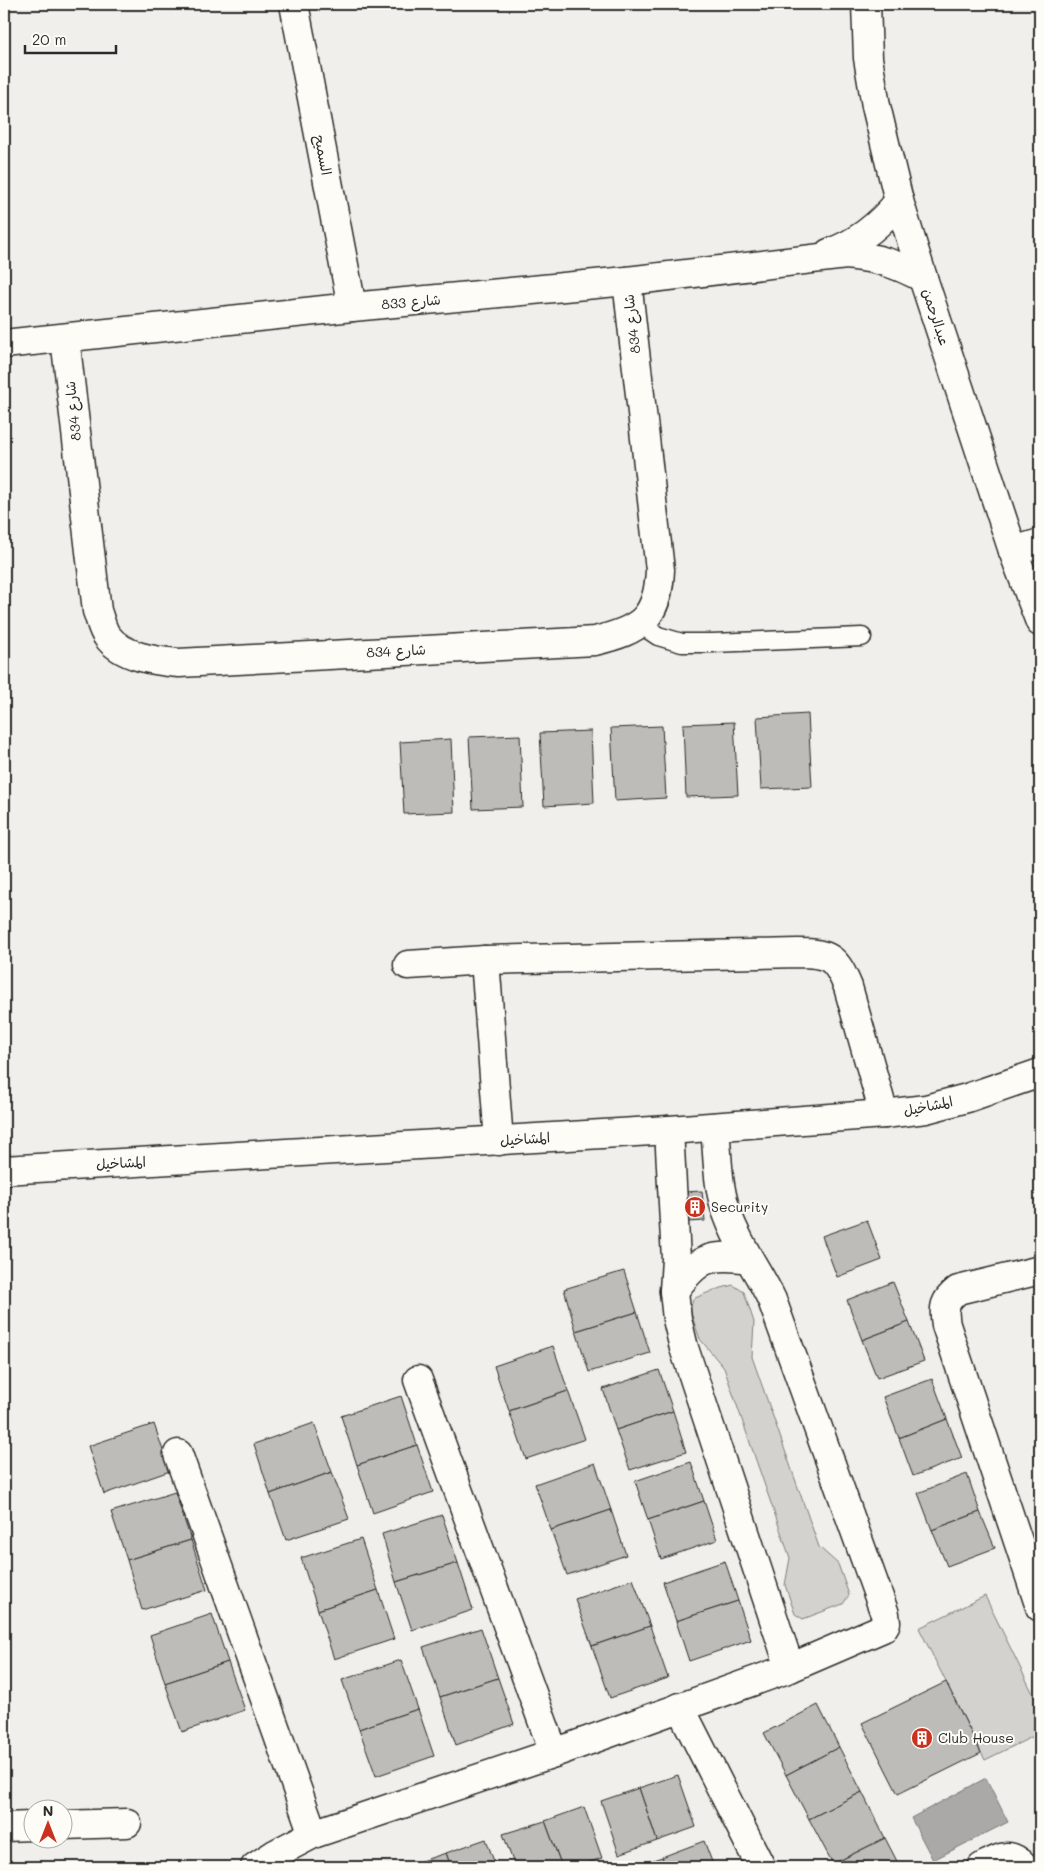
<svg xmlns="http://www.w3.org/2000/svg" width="1044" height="1871" font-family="Mali,'Playpen Sans Arabic',sans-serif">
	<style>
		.green { fill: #d3d2cf; stroke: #7f7e7d }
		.water { fill: #aaa9a7; stroke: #777775 }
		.building { fill: #bdbcb8; stroke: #2b2b2b }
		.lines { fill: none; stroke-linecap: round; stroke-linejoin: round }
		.service-casing { stroke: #2b2b2b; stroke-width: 21 }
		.minor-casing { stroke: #2b2b2b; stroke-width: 31 }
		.service { stroke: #fdfcf7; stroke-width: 18 }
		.minor { stroke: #fdfcf7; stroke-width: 28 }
		.labels { text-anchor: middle; stroke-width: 4; stroke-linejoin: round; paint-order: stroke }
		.street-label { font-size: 14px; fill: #2b2b2b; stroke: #fdfcf7 }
		.poi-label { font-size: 14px; fill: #2b2b2b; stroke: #fdfcf7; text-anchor: start }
	</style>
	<rect width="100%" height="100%" fill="#f0efeb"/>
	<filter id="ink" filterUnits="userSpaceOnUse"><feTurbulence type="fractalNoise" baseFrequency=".02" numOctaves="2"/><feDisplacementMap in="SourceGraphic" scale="10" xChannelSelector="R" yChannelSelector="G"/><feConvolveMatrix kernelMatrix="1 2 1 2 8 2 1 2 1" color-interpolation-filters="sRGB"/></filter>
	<g filter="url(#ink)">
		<!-- green -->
		<g class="green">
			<polygon points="733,1285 744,1292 754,1322 752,1357 819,1547 838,1564 849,1595 843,1604 803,1619 795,1614 785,1585 790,1558 724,1368 700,1339 690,1311 693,1299 714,1290"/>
			<polygon points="985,1596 1040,1708 1040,1733 985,1760 919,1628"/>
		</g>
		<!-- water -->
		<polygon class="water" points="986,1778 1008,1822 933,1860 911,1818"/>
		<!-- building -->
		<g class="building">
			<polygon points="808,714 812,787 761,789 757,717"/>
			<polygon points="734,722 738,795 686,797 683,724"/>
			<polygon points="662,726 666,798 615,801 611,728"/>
			<polygon points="591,731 594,803 544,806 540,733"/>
			<polygon points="520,735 523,807 473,809 469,737"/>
			<polygon points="451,739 454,812 404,814 400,742"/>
			<polygon points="702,1191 705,1221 688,1222 685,1192"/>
			<polygon points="867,1220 882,1260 837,1277 822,1236"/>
			<polygon points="624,1271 637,1312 576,1331 564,1289"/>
			<polygon points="893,1282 909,1322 862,1340 847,1300"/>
			<polygon points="637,1312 650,1353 589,1372 576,1331"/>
			<polygon points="909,1322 924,1361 877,1378 862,1340"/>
			<polygon points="553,1346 568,1391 509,1411 494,1366"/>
			<polygon points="659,1370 673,1411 616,1430 603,1389"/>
			<polygon points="932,1379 947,1419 899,1438 883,1397"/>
			<polygon points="568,1391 585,1439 526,1459 509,1411"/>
			<polygon points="401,1396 417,1445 357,1465 341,1416"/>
			<polygon points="673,1411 686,1452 630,1470 616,1430"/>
			<polygon points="947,1419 962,1458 913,1476 899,1438"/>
			<polygon points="314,1423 332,1472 270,1494 254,1444"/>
			<polygon points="154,1424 170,1471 104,1494 88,1446"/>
			<polygon points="417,1445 433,1492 373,1513 357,1465"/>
			<polygon points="691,1462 704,1501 648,1520 635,1481"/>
			<polygon points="595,1463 611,1510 551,1530 535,1484"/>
			<polygon points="332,1472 349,1519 286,1540 270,1494"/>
			<polygon points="967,1474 980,1512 932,1530 918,1493"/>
			<polygon points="175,1492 191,1540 127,1560 111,1512"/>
			<polygon points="704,1501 717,1540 661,1559 648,1520"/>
			<polygon points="611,1510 626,1555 567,1575 551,1530"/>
			<polygon points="980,1512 995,1548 947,1566 932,1530"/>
			<polygon points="442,1515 458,1563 396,1582 382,1534"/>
			<polygon points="361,1539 378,1590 318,1610 301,1558"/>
			<polygon points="191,1540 207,1590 142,1610 127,1560"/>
			<polygon points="725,1561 738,1601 676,1621 663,1582"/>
			<polygon points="458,1563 473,1610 412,1630 396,1582"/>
			<polygon points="633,1579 650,1626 592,1646 575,1599"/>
			<polygon points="378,1590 394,1639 334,1659 318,1610"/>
			<polygon points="738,1601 751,1640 689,1661 676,1621"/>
			<polygon points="212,1614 228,1662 165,1683 150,1635"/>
			<polygon points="650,1626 668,1678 610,1698 592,1646"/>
			<polygon points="481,1628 498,1678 440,1697 423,1647"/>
			<polygon points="401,1660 418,1709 359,1729 342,1680"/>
			<polygon points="228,1662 245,1710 182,1732 165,1683"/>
			<polygon points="498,1678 514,1724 456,1745 440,1697"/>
			<polygon points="946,1682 981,1753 898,1794 862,1723"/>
			<polygon points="818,1705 839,1747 786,1775 764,1733"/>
			<polygon points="418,1709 434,1756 376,1776 359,1729"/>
			<polygon points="839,1747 862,1792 809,1819 786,1775"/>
			<polygon points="678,1775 696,1827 657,1841 639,1788"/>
			<polygon points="639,1788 657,1841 619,1854 601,1801"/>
			<polygon points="862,1792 885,1838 833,1864 809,1819"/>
			<polygon points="584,1807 602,1858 575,1867 562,1867 545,1821"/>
			<polygon points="545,1821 562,1867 515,1867 503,1834"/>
			<polygon points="885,1838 900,1867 834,1867 833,1864"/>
			<polygon points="486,1839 496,1867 451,1867 446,1853"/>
			<polygon points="704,1841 714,1867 666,1867 662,1857"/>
			<polygon points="446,1853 451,1867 406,1867 406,1866"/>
			<polygon points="662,1857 666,1867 632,1867"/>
		</g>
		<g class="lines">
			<!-- service casing -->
			<g class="service-casing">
				<polyline id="service" points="640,624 658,636 682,643 712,643 862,637"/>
			</g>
			<!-- minor casing -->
			<g class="minor-casing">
				<g id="minor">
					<polyline points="294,4 352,307"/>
					<polyline points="866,4 868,58 876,106 899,201 923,278 1013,551 1040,622"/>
					<path d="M 829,253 C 858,243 880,225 899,201"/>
					<path d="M 65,338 L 97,611 C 100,618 102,630 107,636 C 122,657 155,661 179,663 L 595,641 C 640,630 658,619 660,570 L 627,281"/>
					<path d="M 4,344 L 352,307 L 627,281 L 846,255 C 878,258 895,263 923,278"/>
					<polyline points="1013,551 1040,543"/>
					<polyline points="485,960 499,1141"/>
					<path d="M 408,965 L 485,960 L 798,953 C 830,953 836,958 848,987 L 884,1114"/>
					<polyline points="669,1130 676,1259 674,1291 677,1319 684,1348 790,1668"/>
					<polyline points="4,1170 669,1130 884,1114 926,1109 967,1098 1040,1073"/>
					<path d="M 1040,1270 L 958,1290 C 944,1301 943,1307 946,1325 L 1040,1607"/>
					<path d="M 674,1291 C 698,1258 709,1253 749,1259"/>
					<polyline points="418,1380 554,1753"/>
					<polyline points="178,1454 313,1834"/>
					<polyline points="680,1707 761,1867"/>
					<polyline points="62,1825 127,1823"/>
					<polyline points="4,1827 32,1826"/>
					<path d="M 255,1867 L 275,1854 L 313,1834 L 554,1753 L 790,1668 L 883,1628 L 886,1623 L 885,1614 L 772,1300 C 759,1272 740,1248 729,1218 C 717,1190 718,1158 715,1127"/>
					<path d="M 982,1867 C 1000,1858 1010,1850 1025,1867"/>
				</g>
			</g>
			<!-- service -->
			<use href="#service" class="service"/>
			<!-- minor -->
			<use href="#minor" class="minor"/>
		</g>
	</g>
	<!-- icons -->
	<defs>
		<g id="building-disc" transform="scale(1.125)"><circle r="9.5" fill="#c8321e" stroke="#fdfcf7"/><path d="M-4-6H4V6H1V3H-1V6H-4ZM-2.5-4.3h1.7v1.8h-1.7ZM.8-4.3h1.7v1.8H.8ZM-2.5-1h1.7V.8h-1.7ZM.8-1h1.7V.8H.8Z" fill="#fff"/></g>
	</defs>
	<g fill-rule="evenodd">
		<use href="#building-disc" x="695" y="1207"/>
		<use href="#building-disc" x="922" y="1738"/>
	</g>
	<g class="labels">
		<!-- street labels -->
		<g class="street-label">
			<text transform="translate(323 155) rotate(79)" y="5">السميح</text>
			<text transform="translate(411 302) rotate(-5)" y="5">شارع 833</text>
			<text transform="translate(936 317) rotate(72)" y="5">عبدالرحمن</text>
			<text transform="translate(632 324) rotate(-97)" y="5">شارع 834</text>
			<text transform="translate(73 411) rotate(-96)" y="5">شارع 834</text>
			<text transform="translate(396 651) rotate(-3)" y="5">شارع 834</text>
			<text transform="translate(928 1106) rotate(-12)" y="5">المشاخيل</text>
			<text transform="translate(525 1139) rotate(-4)" y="5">المشاخيل</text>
			<text transform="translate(121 1163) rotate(-3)" y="5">المشاخيل</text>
		</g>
		<!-- poi labels -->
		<g class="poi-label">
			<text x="711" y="1212">Security</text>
			<text x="938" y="1743">Club House</text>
		</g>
	</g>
	<!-- margin -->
	<rect width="1044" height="1871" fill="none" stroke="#fdfcf7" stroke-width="20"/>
	<rect x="10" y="10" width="1024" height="1851" fill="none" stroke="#2b2b2b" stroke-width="2" filter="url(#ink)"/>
	<!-- north arrow -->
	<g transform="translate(48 1824)"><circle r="24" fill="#fdfcf7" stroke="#a9a8a5"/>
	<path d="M0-4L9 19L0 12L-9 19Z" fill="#c8321e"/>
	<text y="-8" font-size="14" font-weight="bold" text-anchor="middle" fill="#2b2b2b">N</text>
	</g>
	<!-- scale -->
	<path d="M25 45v8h91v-8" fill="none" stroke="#2b2b2b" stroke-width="2.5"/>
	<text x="32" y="45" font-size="15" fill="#2b2b2b" stroke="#fdfcf7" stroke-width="4" paint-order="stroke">20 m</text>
</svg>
